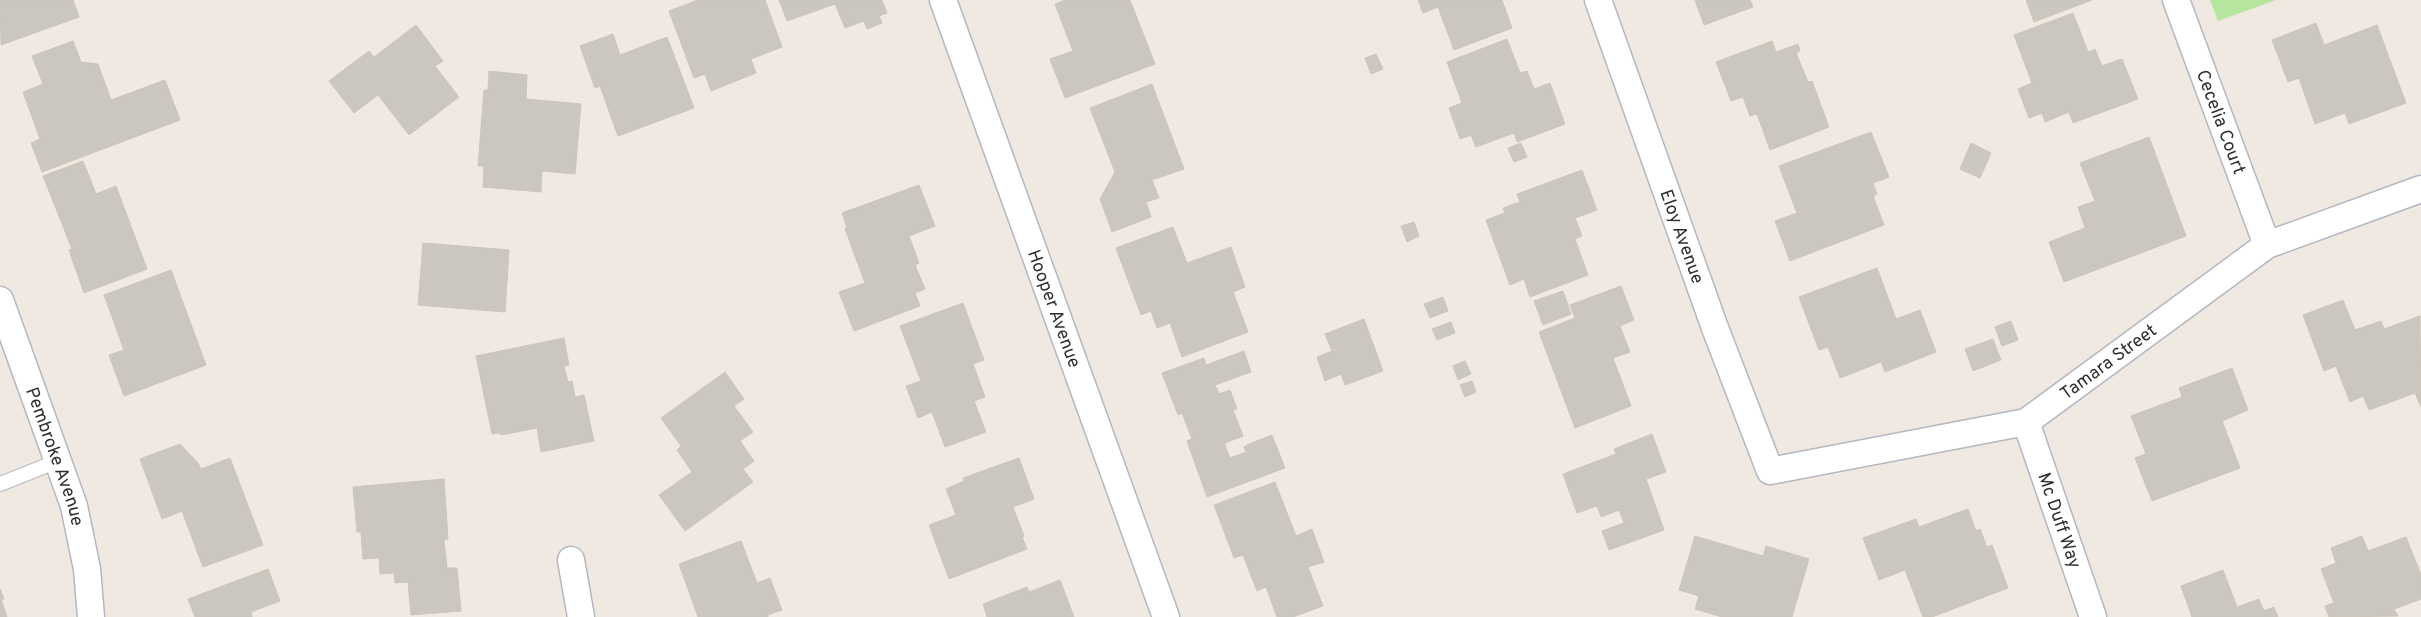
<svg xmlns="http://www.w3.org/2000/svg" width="2421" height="617" font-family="Overpass,sans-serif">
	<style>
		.green { fill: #b6e59e }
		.building { fill: #cbc7bf; stroke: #cbc5ba }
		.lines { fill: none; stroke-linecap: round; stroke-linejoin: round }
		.service-casing { stroke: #b4b7c1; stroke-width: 16 }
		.minor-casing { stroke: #b4b7c1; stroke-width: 29 }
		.service { stroke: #fff; stroke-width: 14 }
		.minor { stroke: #fff; stroke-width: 26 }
		.labels { text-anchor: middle; stroke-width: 5; stroke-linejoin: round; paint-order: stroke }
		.street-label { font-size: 18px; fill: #2e2e2e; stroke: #fff }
	</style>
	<rect width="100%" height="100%" fill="#efe9e1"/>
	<!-- green -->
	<polygon class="green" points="2210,0 2276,0 2218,21"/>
	<!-- building -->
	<g class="building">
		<polygon points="0,0 73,0 79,17 1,45"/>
		<polygon points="698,0 765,0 782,47 751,59 756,73 711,91 705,74 694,78 669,11"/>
		<polygon points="779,0 882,0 887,13 879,16 882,23 867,29 864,21 845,28 835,4 787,21"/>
		<polygon points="1065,0 1130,0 1155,64 1065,98 1050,59 1073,51 1055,4"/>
		<polygon points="1418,0 1502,0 1512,28 1454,50 1438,7 1423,13"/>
		<polygon points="1695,0 1750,0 1753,7 1704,25"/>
		<polygon points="2026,0 2092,0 2034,22"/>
		<polygon points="2073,13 2088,52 2095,49 2102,66 2122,59 2138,99 2073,123 2069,112 2045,122 2042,113 2029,118 2018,89 2032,83 2014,35"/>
		<polygon points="2316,23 2324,45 2377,25 2406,103 2349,124 2345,113 2315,124 2299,78 2288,82 2272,40"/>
		<polygon points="416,25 443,61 435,66 459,97 409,135 378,95 354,113 329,81 369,51 374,57"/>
		<polygon points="613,34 620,55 667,37 694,108 618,136 600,86 595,88 580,46"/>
		<polygon points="1507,39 1520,73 1527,71 1534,89 1550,83 1565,124 1517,142 1514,133 1476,147 1471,135 1460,139 1449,108 1462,103 1447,62"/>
		<polygon points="73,41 81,62 98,64 111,100 165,80 180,120 42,172 31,143 40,139 23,92 43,84 32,56"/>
		<polygon points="1772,41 1776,52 1798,44 1800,51 1796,53 1808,82 1812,81 1829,127 1770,150 1757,114 1750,116 1743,97 1731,101 1716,62"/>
		<polygon points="1376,54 1383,69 1371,74 1365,58"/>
		<polygon points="489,71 527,75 526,99 581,104 575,174 542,171 541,192 483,187 484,166 478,166 484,90 488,90"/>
		<polygon points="1152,84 1184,169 1152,180 1159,198 1146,202 1151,217 1112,232 1100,199 1115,172 1090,108"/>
		<polygon points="1871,132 1889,177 1873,183 1877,194 1873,196 1884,225 1790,261 1775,221 1797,213 1779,166"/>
		<polygon points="2149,137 2186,236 2064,282 2049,242 2085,228 2078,207 2095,201 2080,163"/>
		<polygon points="1521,143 1527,157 1514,162 1508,148"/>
		<polygon points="1971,143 1991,153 1980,178 1960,169"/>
		<polygon points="83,161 96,194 116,186 147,269 84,293 69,250 72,249 43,176"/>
		<polygon points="1582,170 1597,210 1575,218 1582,236 1575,239 1588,275 1530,297 1524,279 1510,285 1486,220 1505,213 1503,208 1520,202 1517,194"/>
		<polygon points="919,185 935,226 909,236 919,263 915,265 925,289 915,293 920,306 854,331 839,292 865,283 845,229 847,228 842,213"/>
		<polygon points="1414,222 1419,236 1407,242 1401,226"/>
		<polygon points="1173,227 1187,263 1231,247 1245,287 1233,292 1248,332 1182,357 1170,323 1157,328 1151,311 1141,315 1116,248"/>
		<polygon points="423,243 509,250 505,312 418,305"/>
		<polygon points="1877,268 1896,319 1920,310 1936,352 1885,372 1881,362 1840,378 1828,347 1819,350 1799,297"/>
		<polygon points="171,270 206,365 124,396 109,355 124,350 104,295"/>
		<polygon points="1621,286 1634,320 1620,326 1630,352 1613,358 1631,406 1575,428 1539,332 1575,318 1570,305"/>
		<polygon points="1563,291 1571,314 1543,325 1534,301"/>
		<polygon points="1443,297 1448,311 1430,318 1424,304"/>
		<polygon points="2343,300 2355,330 2381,321 2384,329 2420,316 2421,407 2415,393 2369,410 2363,396 2350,402 2336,366 2324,371 2303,315"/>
		<polygon points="963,303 984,360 973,364 985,397 974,401 986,432 945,447 932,412 918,418 906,386 921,381 900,326"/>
		<polygon points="1364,319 1383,371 1345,385 1341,374 1325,381 1317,357 1332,351 1325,334"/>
		<polygon points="2011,321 2018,340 2002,346 1995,327"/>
		<polygon points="1451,322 1455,333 1437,340 1432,329"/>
		<polygon points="564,338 569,365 564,366 568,382 572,381 575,397 584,395 594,441 541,452 537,428 501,435 500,433 492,434 476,356"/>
		<polygon points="1993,339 2001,360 1973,371 1965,349"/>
		<polygon points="1244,351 1251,372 1215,385 1219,394 1230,390 1237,409 1233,410 1243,436 1225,443 1226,448 1230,458 1246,452 1244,447 1249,444 1272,435 1285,468 1207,497 1187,441 1192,439 1182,413 1178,415 1162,373 1204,358 1206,365"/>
		<polygon points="1465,361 1471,374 1458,380 1453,366"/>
		<polygon points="2232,368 2248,410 2222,421 2240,468 2152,501 2135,458 2146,454 2131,416 2182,397 2179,388"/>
		<polygon points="725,372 744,399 734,406 753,432 740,441 754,461 743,469 753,482 685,531 659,495 692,472 677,450 681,446 661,418"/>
		<polygon points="1472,381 1476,392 1465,397 1460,385"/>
		<polygon points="1652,434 1666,472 1646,479 1664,530 1609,550 1602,531 1624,523 1619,510 1601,517 1597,506 1577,513 1563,474 1616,454 1614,449"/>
		<polygon points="180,444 198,463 201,469 230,458 263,545 203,567 182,511 162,519 140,459"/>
		<polygon points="1019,458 1034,499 1013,507 1024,536 1022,537 1027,549 949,579 929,525 956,515 946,489 964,481 963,478"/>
		<polygon points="444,479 448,539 444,540 447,568 457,568 461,611 411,615 408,582 395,583 394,573 380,574 379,558 363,559 361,532 357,532 353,487"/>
		<polygon points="1275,482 1296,536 1312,529 1324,562 1308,567 1323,606 1293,617 1277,617 1266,587 1257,591 1243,555 1234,558 1214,505"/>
		<polygon points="1968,509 1976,531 1980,529 1987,547 1992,545 2008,588 1932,617 1923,617 1905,570 1879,580 1863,538 1916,519 1919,527"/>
		<polygon points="1695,536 1763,556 1766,546 1809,559 1792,617 1722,617 1695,609 1699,596 1679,590"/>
		<polygon points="2362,536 2368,551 2406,537 2421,575 2421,599 2394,609 2398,616 2329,617 2325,606 2334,603 2321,569 2336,563 2331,548"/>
		<polygon points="741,541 757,583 770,578 782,610 768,615 768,617 698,617 679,564"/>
		<polygon points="268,569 280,601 251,612 252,617 195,617 188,599"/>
		<polygon points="2223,570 2237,607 2259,599 2264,611 2274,607 2278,617 2192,617 2181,586"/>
		<polygon points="1060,580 1074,617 987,617 983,604 1027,587 1029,592"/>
		<polygon points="0,589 4,599 1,599 7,617 0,617"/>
	</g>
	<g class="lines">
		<!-- service casing -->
		<g class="service-casing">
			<polyline id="service" points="0,484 58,461"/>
		</g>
		<!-- minor casing -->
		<g class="minor-casing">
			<g id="minor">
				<path id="s1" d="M 943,0 L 1166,617"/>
				<path id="s2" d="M 1598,0 L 1715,328 L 1770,471 L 2026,422 L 2267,245 L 2421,189"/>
				<path id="s3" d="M 2176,0 L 2267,245"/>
				<path id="s4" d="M 0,300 L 74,506 L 87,569 L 91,617"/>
				<path id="s5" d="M 2026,422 L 2093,617"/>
				<polyline points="571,560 581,617"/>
			</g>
		</g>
		<!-- service -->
		<use href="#service" class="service"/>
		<!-- minor -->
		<use href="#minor" class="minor"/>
	</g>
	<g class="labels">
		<!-- street labels -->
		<g class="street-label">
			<text dy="6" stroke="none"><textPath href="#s3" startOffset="130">Cecelia Court</textPath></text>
			<text dy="6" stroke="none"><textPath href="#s2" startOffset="251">Eloy Avenue</textPath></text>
			<text dy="6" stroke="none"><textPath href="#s1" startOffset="328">Hooper Avenue</textPath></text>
			<text dy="6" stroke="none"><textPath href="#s2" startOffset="864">Tamara Street</textPath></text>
			<text dy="6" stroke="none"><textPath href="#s4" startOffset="166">Pembroke Avenue</textPath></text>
			<text dy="6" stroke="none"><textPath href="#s5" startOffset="104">Mc Duff Way</textPath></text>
		</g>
	</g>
</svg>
